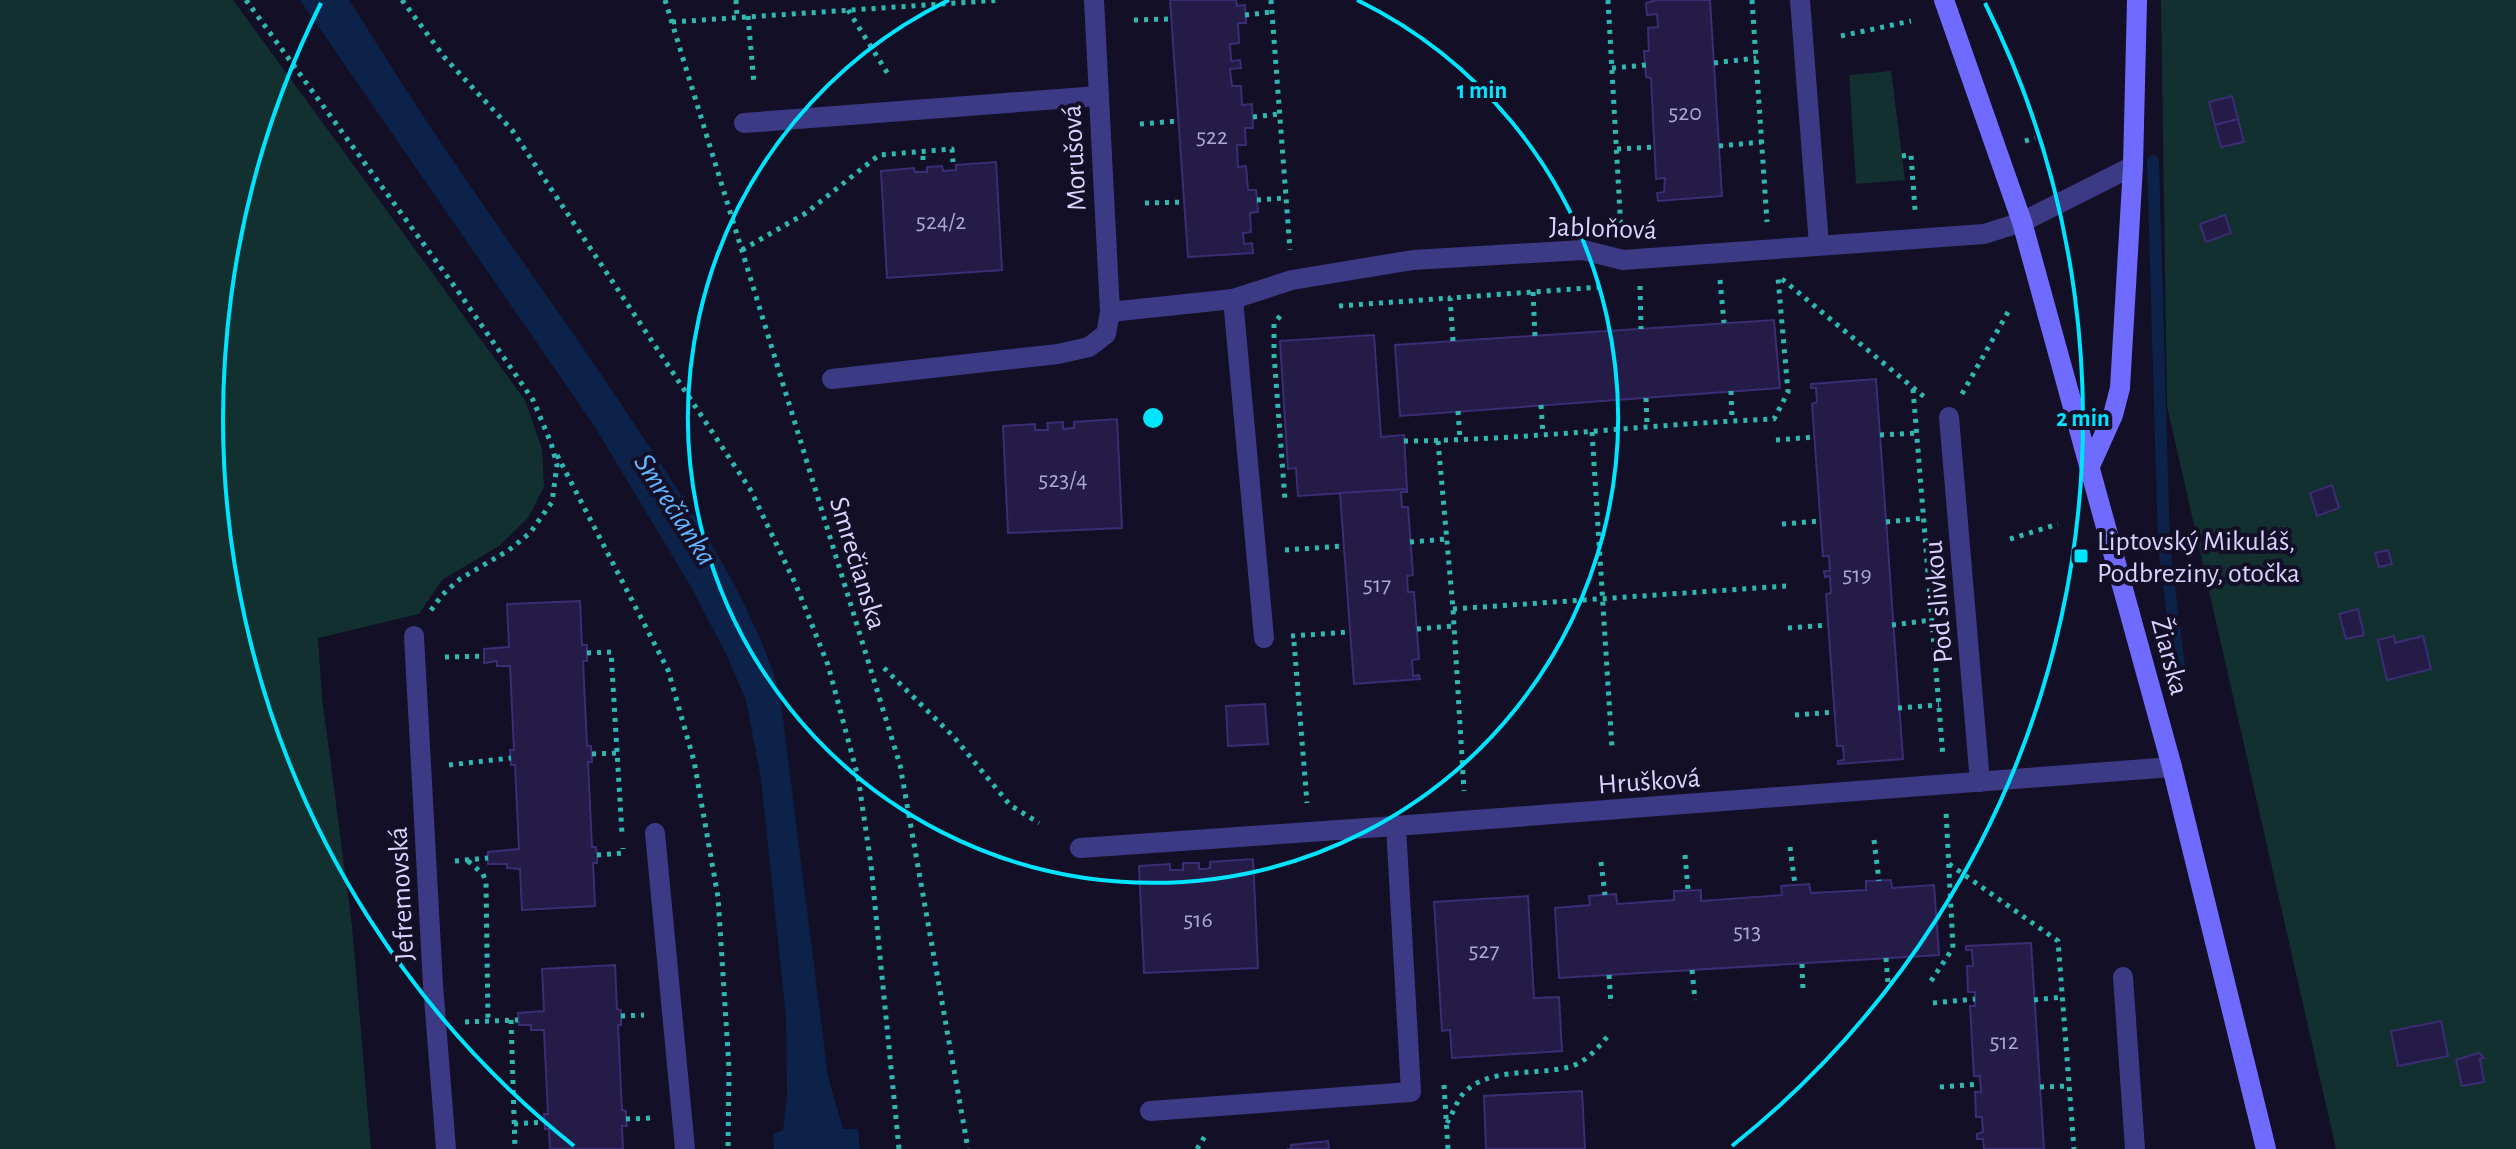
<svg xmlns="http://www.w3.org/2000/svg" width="2516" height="1149" font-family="'Alegreya Sans',sans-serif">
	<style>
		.green { fill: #12302f }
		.water { fill: #0c2248 }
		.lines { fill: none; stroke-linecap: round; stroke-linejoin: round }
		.stream { stroke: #0c2248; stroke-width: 12 }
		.building { fill: #241b47; stroke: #3b2d73; stroke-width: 2 }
		.path { stroke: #2fb8b0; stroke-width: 5; stroke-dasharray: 4 6; stroke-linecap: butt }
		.street { stroke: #3d3a85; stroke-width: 20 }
		.secondary { stroke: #6f6bff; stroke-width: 20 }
		.ring { fill: none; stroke: #00e5ff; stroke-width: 4 }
		.poi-dot { fill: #00e5ff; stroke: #130f26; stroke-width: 3 }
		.labels { text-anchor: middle; stroke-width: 8; stroke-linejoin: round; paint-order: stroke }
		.number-label { font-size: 24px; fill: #aca6d1 }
		.street-label { font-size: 28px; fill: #d9d4ff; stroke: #130f26 }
		.poi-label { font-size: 28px; fill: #d9d4ff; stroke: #130f26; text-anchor: start }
		.water-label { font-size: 30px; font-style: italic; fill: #62b6ff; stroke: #130f26 }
		.centre { fill: #00e5ff; stroke: #130f26; stroke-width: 4 }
		.ring-label { font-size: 24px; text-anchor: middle; font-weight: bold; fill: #00e5ff; stroke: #130f26; stroke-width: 8; stroke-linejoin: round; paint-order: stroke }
	</style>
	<rect width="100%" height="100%" fill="#130f26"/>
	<!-- green -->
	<g class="green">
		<polygon points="0,0 233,0 525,400 542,449 544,487 528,518 499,546 442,580 419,614 318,638 322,697 352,926 371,1149 0,1149"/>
		<polygon points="2161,0 2516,0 2516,1149 2336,1149 2167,406"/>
		<polygon points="1891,71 1905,180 1856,184 1849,75"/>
	</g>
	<!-- water -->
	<path class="water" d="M 300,0 L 349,0 C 385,56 420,113 458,168 C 510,245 565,320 617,398 C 676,487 750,591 780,694 L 828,1077 L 843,1129 L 858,1129 L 860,1149 L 774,1149 L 773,1134 L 783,1130 L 787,1096 L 786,1018 L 761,779 L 746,700 L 726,654 L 690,585 L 595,427 Z"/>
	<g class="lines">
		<!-- stream -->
		<polyline class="stream" points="2153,161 2164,546 2180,674"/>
	</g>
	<!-- building -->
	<g class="building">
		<polygon points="1170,0 1236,0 1237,6 1245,5 1246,23 1238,23 1239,43 1230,44 1231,61 1240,60 1241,68 1230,69 1232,86 1241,86 1242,105 1252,104 1253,128 1245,128 1246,145 1237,145 1238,167 1246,166 1248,190 1256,190 1258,212 1250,213 1251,232 1243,233 1244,244 1252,243 1253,253 1188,257"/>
		<polygon points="1656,0 1710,0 1722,196 1658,201 1657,193 1664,192 1665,178 1656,179 1651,78 1646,77 1644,51 1649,51 1648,28 1658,27 1657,14 1647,15 1646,3"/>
		<polygon points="2232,96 2238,119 2215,125 2209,102"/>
		<polygon points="2238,119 2244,142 2221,147 2215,125"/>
		<polygon points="996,162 1002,270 887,278 881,171 914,168 915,172 927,172 927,167 942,166 943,171 956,170 956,165"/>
		<polygon points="2225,215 2231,233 2206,242 2200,224"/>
		<polygon points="1774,320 1780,388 1400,416 1395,345"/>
		<polygon points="1374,335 1381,437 1404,435 1407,489 1298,496 1296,468 1288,469 1280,341"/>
		<polygon points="1876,379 1903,759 1838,764 1838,761 1844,760 1843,746 1837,746 1826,594 1831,593 1830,576 1825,577 1824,571 1830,571 1829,556 1823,556 1812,404 1817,402 1816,388 1811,388 1811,384"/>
		<polygon points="1117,419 1122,528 1008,533 1003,426 1035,424 1035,430 1048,430 1047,423 1063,422 1063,429 1074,428 1074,422"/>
		<polygon points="2332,485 2339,508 2317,516 2310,493"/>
		<polygon points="1407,489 1407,492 1401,492 1402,507 1408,507 1413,575 1407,576 1408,592 1414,592 1419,659 1412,660 1413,676 1419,675 1420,679 1354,684 1340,493"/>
		<polygon points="2388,550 2392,564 2379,567 2375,553"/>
		<polygon points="580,601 582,645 587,645 587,661 583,661 587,746 591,746 592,762 588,762 592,847 596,847 597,855 597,863 593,863 595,906 522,910 520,869 507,868 507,864 488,864 488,852 519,849 515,765 511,765 510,750 514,750 510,666 497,666 497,661 484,663 484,649 509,647 507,604"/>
		<polygon points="2358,609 2364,635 2346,639 2339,614"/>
		<polygon points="2394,636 2395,643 2423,636 2431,669 2387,680 2378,640"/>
		<polygon points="1265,704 1268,744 1228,746 1226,706"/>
		<polygon points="1253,859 1258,968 1144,973 1139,866 1170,864 1170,870 1183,870 1183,863 1199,863 1199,869 1205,869 1210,868 1210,862"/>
		<polygon points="1891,880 1892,888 1934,885 1939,955 1559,978 1555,908 1590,905 1589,896 1616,894 1617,904 1674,900 1674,891 1701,890 1701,901 1782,895 1781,886 1809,884 1811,893 1866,890 1866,881"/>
		<polygon points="1528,896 1534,998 1559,997 1562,1051 1452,1058 1450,1030 1442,1031 1434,902"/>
		<polygon points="2031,943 2044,1149 1984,1149 1983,1139 1977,1139 1977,1134 1983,1132 1982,1117 1976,1117 1975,1092 1981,1092 1980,1076 1974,1076 1970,1006 1975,1006 1975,992 1968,992 1967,966 1973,966 1972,950 1966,950 1966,946"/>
		<polygon points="615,965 617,1009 621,1010 621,1025 618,1025 622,1110 626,1111 626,1119 627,1126 622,1126 623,1149 550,1149 549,1129 545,1129 544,1114 548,1114 544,1030 531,1030 531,1025 519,1025 518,1013 544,1011 542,969"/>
		<polygon points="2441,1021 2448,1056 2398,1066 2391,1031"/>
		<polygon points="2479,1053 2484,1058 2480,1059 2484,1082 2462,1086 2456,1060"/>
		<polygon points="1582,1091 1585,1149 1486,1149 1484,1096"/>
		<polygon points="1328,1141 1329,1149 1287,1149 1291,1149 1291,1145"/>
	</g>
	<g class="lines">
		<!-- path -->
		<g class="path">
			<polyline points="246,0 460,294 533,400 551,443 557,465 552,502 530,533 509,550 460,579 442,595 429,613"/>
			<polyline points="402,0 445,58 512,130 750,489 796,585 828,665 858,777 871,865 899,1149"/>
			<polyline points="665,0 900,765 968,1149"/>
			<polyline points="736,0 737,17"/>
			<polyline points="1271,0 1290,250"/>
			<polyline points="1608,0 1621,231"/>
			<polyline points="1752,0 1767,222"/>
			<polyline points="848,10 888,74"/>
			<polyline points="1245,15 1272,12"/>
			<polyline points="748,16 754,84"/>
			<polyline points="1134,20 1171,19"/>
			<polyline points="672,22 1001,0"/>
			<polyline points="1841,36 1911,21"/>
			<polyline points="1714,63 1756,58"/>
			<polyline points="1612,68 1646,65"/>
			<polyline points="1253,117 1279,114"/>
			<polyline points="1140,124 1178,121"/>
			<polyline points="2025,141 2035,138"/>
			<polyline points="1719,146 1762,142"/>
			<polyline points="1617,149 1655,147"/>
			<polyline points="1902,156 1911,155 1915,210"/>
			<polyline points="923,160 923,151"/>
			<polyline points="1257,200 1286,198"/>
			<polyline points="1145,203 1184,202"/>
			<polyline points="742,250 806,213 879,155 952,149 953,162"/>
			<polyline points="1782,279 1928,400"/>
			<polyline points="1720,280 1724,323"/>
			<polyline points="1640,286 1641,329"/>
			<polyline points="1533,292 1535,336"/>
			<polyline points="1339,306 1450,298"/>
			<polyline points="1280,316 1274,324 1274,355 1285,500"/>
			<polyline points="1453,341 1450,298 1601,287"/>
			<polyline points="1913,389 1943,757"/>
			<polyline points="1731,391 1732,420"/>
			<polyline points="1962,394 2008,312"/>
			<polyline points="1646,398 1647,425"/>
			<polyline points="1541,405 1543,435"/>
			<polyline points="1458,411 1460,440"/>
			<polyline points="1592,432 1612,748"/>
			<polyline points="1880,435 1917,433"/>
			<polyline points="1776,440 1814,437"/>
			<path d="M 1404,441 C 1528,440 1651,424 1774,419 L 1788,392 L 1778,278"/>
			<polyline points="1438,441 1453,609 1464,791"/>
			<polyline points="557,455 668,670 694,761 718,897 729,1068 728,1149"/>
			<polyline points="1886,522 1924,518"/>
			<polyline points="1782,524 1820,521"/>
			<polyline points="2010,539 2058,524"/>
			<polyline points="1410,542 1447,539"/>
			<polyline points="1285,550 1344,546"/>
			<polyline points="1453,609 1786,586"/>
			<polyline points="1892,625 1932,620"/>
			<polyline points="1788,628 1828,625"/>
			<polyline points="1417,629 1453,626"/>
			<polyline points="1291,636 1350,632"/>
			<polyline points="1294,642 1307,803"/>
			<polyline points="587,653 611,652 622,834"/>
			<polyline points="445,657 484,656"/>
			<polyline points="884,668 953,736 1010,805 1039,823"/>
			<polyline points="1898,708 1939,705"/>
			<polyline points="1795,715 1835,712"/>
			<polyline points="592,754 617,753"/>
			<polyline points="449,765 511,758"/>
			<polyline points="1874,840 1879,881"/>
			<polyline points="1790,847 1795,885"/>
			<polyline points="597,855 623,853 623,848"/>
			<polyline points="1685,855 1688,890"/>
			<polyline points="455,861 488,858"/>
			<polyline points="468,861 483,874 486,882 488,1021"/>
			<polyline points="1601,862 1605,895"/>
			<polyline points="1949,864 2058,941 2074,1149"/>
			<polyline points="1886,958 1888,984"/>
			<polyline points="1802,964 1803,991"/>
			<polyline points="1692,970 1695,1000"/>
			<polyline points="1609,975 1611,1005"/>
			<polyline points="1931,981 1953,948 1946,811"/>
			<polyline points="2034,1000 2062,997"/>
			<polyline points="1933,1003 1975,999"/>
			<polyline points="621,1016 644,1015"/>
			<polyline points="511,1020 515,1149"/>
			<polyline points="465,1022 518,1020"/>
			<polyline points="1444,1085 1448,1149"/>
			<polyline points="1940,1087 1980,1084"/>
			<polyline points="2040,1087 2069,1086"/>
			<polyline points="626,1119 653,1118"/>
			<path d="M 1447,1123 C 1452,1115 1456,1103 1462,1095 C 1486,1066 1536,1076 1569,1067 C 1586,1062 1597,1049 1608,1036"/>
			<polyline points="514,1124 545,1122"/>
			<polyline points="1197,1149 1205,1136"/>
		</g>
		<!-- street -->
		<g class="street">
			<polyline points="1800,0 1819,245"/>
			<polyline points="744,123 1098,96"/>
			<polyline points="1233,299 1264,638"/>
			<polyline points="1110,312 1233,299 1292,280 1413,260 1583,250 1623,260 1984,234 2022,222 2133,166"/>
			<polyline points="832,379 1058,354 1089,347 1106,334 1110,312 1094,0"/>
			<polyline points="1949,417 1980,782"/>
			<polyline points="414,636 433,985 446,1149"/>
			<polyline points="655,833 685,1149"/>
			<polyline points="1080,848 1396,826"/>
			<polyline points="2123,977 2135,1149"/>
			<polyline points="1150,1111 1411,1092 1396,826 2172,767"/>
		</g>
		<!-- secondary -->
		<g class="secondary">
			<polyline points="1944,0 2022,222 2172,767 2266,1149"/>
			<polyline points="2090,466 2113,415 2120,388 2133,166 2137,0"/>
		</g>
	</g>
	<!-- distance rings -->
	<g class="ring">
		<path d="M1357 0A465 465 0 1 1 949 0"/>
		<path d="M574 1146A930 930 0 0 1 321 3M1985 3A930 930 0 0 1 1732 1146"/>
	</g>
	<!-- markers -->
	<rect class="poi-dot" x="2073" y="548" width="16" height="16" rx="4"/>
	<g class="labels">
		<!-- number labels -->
		<g class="number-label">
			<text x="1685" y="120">520</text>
			<text x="1212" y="144">522</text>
			<text x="941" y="229">524/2</text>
			<text x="1063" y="487">523/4</text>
			<text x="1857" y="582">519</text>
			<text x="1377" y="592">517</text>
			<text x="1198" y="927">516</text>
			<text x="1747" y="939">513</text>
			<text x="1484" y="958">527</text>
			<text x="2004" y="1049">512</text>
		</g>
		<!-- street labels -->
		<g class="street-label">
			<text transform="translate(1073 158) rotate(-93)" y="10">Morušová</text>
			<text transform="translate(1603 227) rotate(2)" y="10">Jabloňová</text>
			<text transform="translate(859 563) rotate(73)" y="10">Smrečianska</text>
			<text transform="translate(1937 602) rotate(-95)" y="10">Pod slivkou</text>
			<text transform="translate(2171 656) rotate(75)" y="10">Žiarska</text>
			<text transform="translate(1649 780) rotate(-4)" y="10">Hrušková</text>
			<text transform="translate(400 894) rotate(-93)" y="10">Jefremovská</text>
		</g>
		<!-- poi labels -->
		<g class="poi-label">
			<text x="2097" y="550">Liptovský Mikuláš,<tspan x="2097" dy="32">Podbreziny, otočka</tspan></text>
		</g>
		<!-- water labels -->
		<g class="water-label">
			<text transform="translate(676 509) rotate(57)" y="10">Smrečianka</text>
		</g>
	</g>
	<circle cx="1153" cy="418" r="12" class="centre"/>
	<g class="ring-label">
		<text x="1482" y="98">1 min</text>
		<text x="2083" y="426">2 min</text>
	</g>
</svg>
